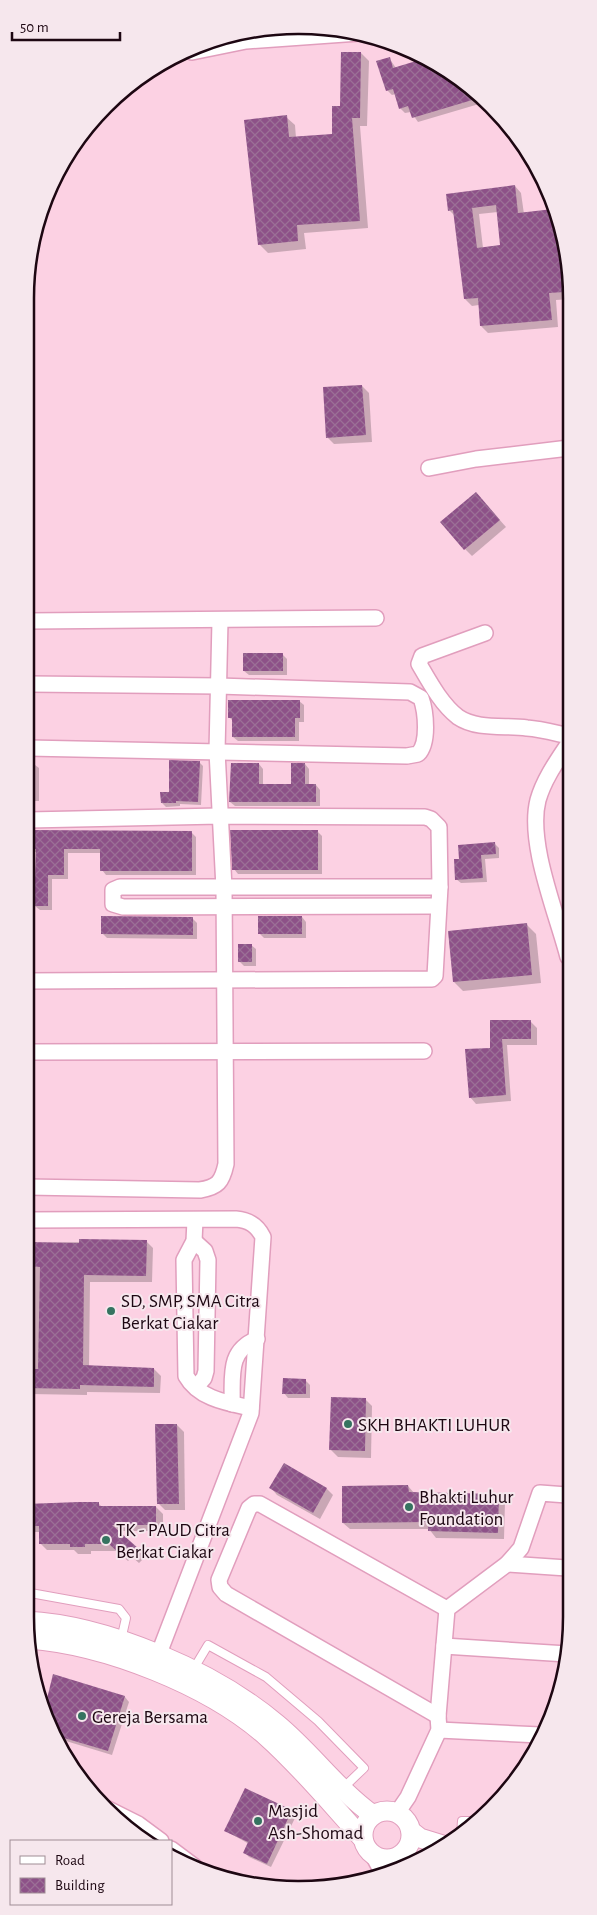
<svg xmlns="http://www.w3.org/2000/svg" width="597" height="1915" font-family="'Alegreya Sans',sans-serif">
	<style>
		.shadow { fill: #0003; fill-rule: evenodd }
		.building { fill: url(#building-cross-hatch); fill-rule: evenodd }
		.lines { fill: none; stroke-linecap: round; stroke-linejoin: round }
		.service-casing { stroke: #e19ebd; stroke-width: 10 }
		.minor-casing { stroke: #e19ebd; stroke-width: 18 }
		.tertiary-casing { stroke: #e19ebd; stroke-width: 21 }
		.service { stroke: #fff; stroke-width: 8 }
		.minor { stroke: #fff; stroke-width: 15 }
		.tertiary { stroke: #fff; stroke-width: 19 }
		.poi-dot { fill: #357360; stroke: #f6e7ed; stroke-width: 2 }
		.labels { text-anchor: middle; stroke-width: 4; stroke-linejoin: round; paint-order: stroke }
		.poi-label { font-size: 19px; fill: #1d0712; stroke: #f6e7ed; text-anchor: start }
		.rim { fill: none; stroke: #1d0712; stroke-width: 2.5 }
	</style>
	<defs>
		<pattern id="building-cross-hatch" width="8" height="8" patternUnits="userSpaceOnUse" patternTransform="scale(1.25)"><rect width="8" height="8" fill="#8d5188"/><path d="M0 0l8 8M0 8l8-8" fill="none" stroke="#9b6f96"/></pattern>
	</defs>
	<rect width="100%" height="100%" fill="#fcd1e3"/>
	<!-- shadow -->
	<g class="shadow">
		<polygon points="361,53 369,61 367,126 360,126 368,228 304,233 306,249 268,253 260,245 286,117 295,125 296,138 334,135 341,107"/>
		<polygon points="389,58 396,68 428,59 435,62 505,119 479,104 418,122 411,112 405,113 400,108 396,94 392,95 387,90"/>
		<path d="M 515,186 L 521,193 L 524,214 L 554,210 L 570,263 L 570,267 L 567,267 L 570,299 L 556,300 L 558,327 L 488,333 L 481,326 L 479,305 L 472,306 L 465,299 L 455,216 L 449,210 ZM 498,212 L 502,246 L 483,248 L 479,214 Z"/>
		<polygon points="362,386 369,393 372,442 334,444 327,437"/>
		<polygon points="483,501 506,527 472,556 465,549"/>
		<polygon points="282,654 287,659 287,675 249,675 244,671"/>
		<polygon points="299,701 304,705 304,722 299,722 299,741 238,741 233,737 233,721 229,717"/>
		<polygon points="199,762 203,766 201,805 180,804 180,806 166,807 162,803"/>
		<polygon points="259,764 263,769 263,785 292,785 305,764 309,769 309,785 316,785 320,790 320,806 235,806 230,802"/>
		<polygon points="28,765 35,765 39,768 39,801 28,801"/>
		<polygon points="317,831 322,836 322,874 238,874 234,869"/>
		<polygon points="28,832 191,832 196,837 196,875 106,875 102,870 102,853 68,853 68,879 52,879 52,910 40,910 35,906 37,852 28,852"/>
		<polygon points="494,843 499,848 499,858 485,859 487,882 461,883 456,879 460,860"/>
		<polygon points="302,917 306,922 306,938 264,938 259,933"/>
		<polygon points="192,918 197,923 197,939 107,938 102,933"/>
		<polygon points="527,925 536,934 541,983 463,991 454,982"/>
		<polygon points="251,945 256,949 256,966 244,966 239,961"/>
		<polygon points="492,1022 531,1022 537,1028 537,1045 507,1045 511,1101 476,1104 470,1097 492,1049"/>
		<polygon points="146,1241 153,1248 152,1282 90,1282 89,1367 154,1369 161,1376 160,1393 87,1392 87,1395 30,1394 29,1416 26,1416 26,1243"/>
		<polygon points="305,1380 310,1385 310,1398 288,1398 284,1393"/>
		<polygon points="365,1399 372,1406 371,1458 338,1457 331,1450"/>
		<polygon points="177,1425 184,1432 185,1510 165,1510 158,1503"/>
		<polygon points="567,1425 567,1434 564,1430"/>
		<polygon points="408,1486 415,1494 498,1495 505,1502 504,1539 436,1538 429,1529 350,1529 343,1523"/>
		<polygon points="271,1488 327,1489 333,1495 320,1519 277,1495"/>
		<polygon points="98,1503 102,1507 156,1507 163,1514 163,1531 117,1531 145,1557 139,1563 132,1557 128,1561 117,1551 91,1551 91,1554 78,1554 74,1550 47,1550 40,1543 40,1532 30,1532 25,1527 25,1505"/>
		<polygon points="54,1676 125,1697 129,1702 112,1755 56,1738 46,1721 44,1714"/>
		<polygon points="291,1811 296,1816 271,1867 249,1857 245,1853 249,1844 226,1831"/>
	</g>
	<!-- building -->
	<g class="building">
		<polygon points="341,52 361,52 360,118 352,118 360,221 297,225 298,241 258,245 244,120 287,115 289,137 332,134 332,106 340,106"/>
		<polygon points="390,57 393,68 426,58 434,61 479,98 412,118 408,106 399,109 393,89 386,91 376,61"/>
		<path d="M 515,185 L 518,213 L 553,209 L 562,237 L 564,260 L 561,261 L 564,292 L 549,293 L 552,320 L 480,326 L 478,298 L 464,299 L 453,210 L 448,211 L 446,194 ZM 496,205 L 500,245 L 477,248 L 472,208 Z"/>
		<polygon points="362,385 366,435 326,438 323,387"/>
		<polygon points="476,492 500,520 464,550 440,522"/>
		<rect x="243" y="653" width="40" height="18"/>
		<polygon points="228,700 300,700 300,718 295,718 295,737 232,737 232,718 228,718"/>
		<polygon points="169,760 200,761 198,802 176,801 176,803 161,803 160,792 169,792"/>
		<polygon points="231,763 259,763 259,784 291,784 291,763 305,763 305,784 316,784 316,802 229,802"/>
		<polygon points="28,830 192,831 192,871 100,871 100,849 64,849 64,875 48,875 48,906 34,906 36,849 28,849"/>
		<polygon points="230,830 318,830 318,870 232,870"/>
		<polygon points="495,842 496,854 481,855 483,878 455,880 454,859 459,859 458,845"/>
		<polygon points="101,916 193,917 193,935 101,934"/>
		<rect x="258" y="916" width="44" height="18"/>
		<polygon points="527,923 532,975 453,982 448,931"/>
		<rect x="238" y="944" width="14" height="18"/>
		<polygon points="490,1020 531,1020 531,1039 502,1039 506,1095 469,1098 465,1049 490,1048"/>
		<polygon points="79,1239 147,1240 146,1276 84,1275 83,1365 154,1368 154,1387 80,1385 80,1389 26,1388 26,1369 38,1369 40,1267 28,1266 29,1242 79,1243"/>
		<polygon points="283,1378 306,1379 306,1394 282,1394"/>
		<polygon points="331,1397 366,1398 365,1451 329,1450"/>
		<polygon points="155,1424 177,1424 179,1504 157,1504"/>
		<polygon points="284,1463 327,1488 313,1513 269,1488"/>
		<polygon points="408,1485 409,1492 499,1494 498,1533 428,1531 428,1522 342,1523 342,1486"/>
		<polygon points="79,1502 99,1502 99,1506 156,1506 156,1525 112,1525 139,1549 132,1557 125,1551 121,1555 109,1544 85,1544 85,1547 70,1547 70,1544 39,1544 39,1526 25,1526 25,1504"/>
		<polygon points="53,1674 125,1696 108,1751 54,1735 46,1721 44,1711"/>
		<polygon points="245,1788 292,1810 267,1864 243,1853 248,1842 224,1831"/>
	</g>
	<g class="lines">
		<!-- service casing -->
		<g class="service-casing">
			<g id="service">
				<polyline points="25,1592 119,1609 126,1618 121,1640"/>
				<polyline points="193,1670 208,1645 266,1677 318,1721 364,1768 342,1789"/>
				<polyline points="461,1833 462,1821 473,1821"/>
			</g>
		</g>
		<!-- minor casing -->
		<g class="minor-casing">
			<g id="minor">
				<polyline points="192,52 246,41 359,33"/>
				<polyline points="429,468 476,459 569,448"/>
				<polyline points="29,621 376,618"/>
				<path d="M 485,633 L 422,656 L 419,664 C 429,681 441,704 458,717 C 477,730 505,725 527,728 C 541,729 555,733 569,736"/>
				<path d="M 28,748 L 407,756 L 418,754 C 429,743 426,712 421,698 L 410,692 L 219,686 L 29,684"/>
				<polyline points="438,906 123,907 113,904 113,890 120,887 440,887"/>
				<path d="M 568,957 C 557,914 527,843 538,800 C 544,779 557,761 569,743"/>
				<polyline points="27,981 432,979 435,976 440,887 439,827 431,819 425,817 220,816 28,820"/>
				<polyline points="27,1052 424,1051"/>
				<path d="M 27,1187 L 200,1190 C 218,1187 222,1182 226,1164 L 224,888 L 217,751 L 220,621"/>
				<path d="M 27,1220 L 236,1219 C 249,1220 257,1225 263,1237 L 251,1413 L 158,1656"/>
				<path d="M 195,1220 L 194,1241 L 184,1260 L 186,1376 C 199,1399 228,1403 251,1408"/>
				<polyline points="194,1241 205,1251 208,1260 206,1371 204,1378 196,1387"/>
				<path d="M 232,1404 C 233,1376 227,1351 257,1339"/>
				<polyline points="507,1564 567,1568"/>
				<polyline points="444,1646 567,1654"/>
				<polyline points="438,1716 226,1594 220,1587 219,1580 249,1508 254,1504 260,1504 447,1609"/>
				<polyline points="439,1730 540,1735"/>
				<polyline points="108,1809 138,1824 161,1841"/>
				<polyline points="397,1813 408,1797 439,1730 438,1716 447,1609 507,1564 521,1548 540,1493 567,1495"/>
				<polyline points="171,1849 195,1867"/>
				<polyline points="373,1855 383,1874"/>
				<polyline points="397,1857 400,1867"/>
			</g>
		</g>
		<!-- tertiary casing -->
		<g class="tertiary-casing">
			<g id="tertiary">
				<path d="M 26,1621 C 107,1625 214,1671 277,1724 C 311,1752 337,1789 373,1815"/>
				<path d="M 29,1639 C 106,1645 208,1685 266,1736 C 301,1767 331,1804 363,1839"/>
				<circle cx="387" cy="1835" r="24"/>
				<polyline points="411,1831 420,1838 446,1846"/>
			</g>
		</g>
		<!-- service -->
		<use href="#service" class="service"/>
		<!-- minor -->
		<use href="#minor" class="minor"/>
		<!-- tertiary -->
		<use href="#tertiary" class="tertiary"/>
	</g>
	<!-- markers -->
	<g class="poi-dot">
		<circle cx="111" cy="1311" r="5"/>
		<circle cx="348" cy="1424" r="5"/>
		<circle cx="409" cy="1507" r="5"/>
		<circle cx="106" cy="1540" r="5"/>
		<circle cx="82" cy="1716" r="5"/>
		<circle cx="258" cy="1821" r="5"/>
	</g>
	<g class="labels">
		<!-- poi labels -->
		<g class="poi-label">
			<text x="121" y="1307">SD, SMP, SMA Citra<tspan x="121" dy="22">Berkat Ciakar</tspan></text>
			<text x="358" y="1431">SKH BHAKTI LUHUR</text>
			<text x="419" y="1503">Bhakti Luhur<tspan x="419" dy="22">Foundation</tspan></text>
			<text x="116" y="1536">TK - PAUD Citra<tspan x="116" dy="22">Berkat Ciakar</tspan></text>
			<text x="92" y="1723">Gereja Bersama</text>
			<text x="268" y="1817">Masjid<tspan x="268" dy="22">Ash-Shomad</tspan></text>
		</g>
	</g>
	<!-- crop -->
	<path d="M0 0H597V1915H0ZM298 34H299A264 264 0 0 1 563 298V1617A264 264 0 0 1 299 1881H298A264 264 0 0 1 34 1617V298A264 264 0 0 1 298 34Z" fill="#f6e7ed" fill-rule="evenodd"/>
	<path class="rim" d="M298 34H299A264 264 0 0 1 563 298V1617A264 264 0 0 1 299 1881H298A264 264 0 0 1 34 1617V298A264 264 0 0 1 298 34Z"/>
	<!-- legend -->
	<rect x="10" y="1840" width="162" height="65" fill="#f6e7ed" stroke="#9f8d95"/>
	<rect x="20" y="1856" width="25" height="8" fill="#ffffff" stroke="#9f8d95"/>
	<text x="55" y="1865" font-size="15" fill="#1d0712">Road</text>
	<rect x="20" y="1878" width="25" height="15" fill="url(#building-cross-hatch)" stroke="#9f8d95"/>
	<text x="55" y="1890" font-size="15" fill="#1d0712">Building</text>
	<!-- scale -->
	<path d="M12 32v8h108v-8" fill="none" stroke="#1d0712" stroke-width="2.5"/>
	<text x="20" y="32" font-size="15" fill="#1d0712" stroke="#f6e7ed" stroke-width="4" paint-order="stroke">50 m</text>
</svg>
